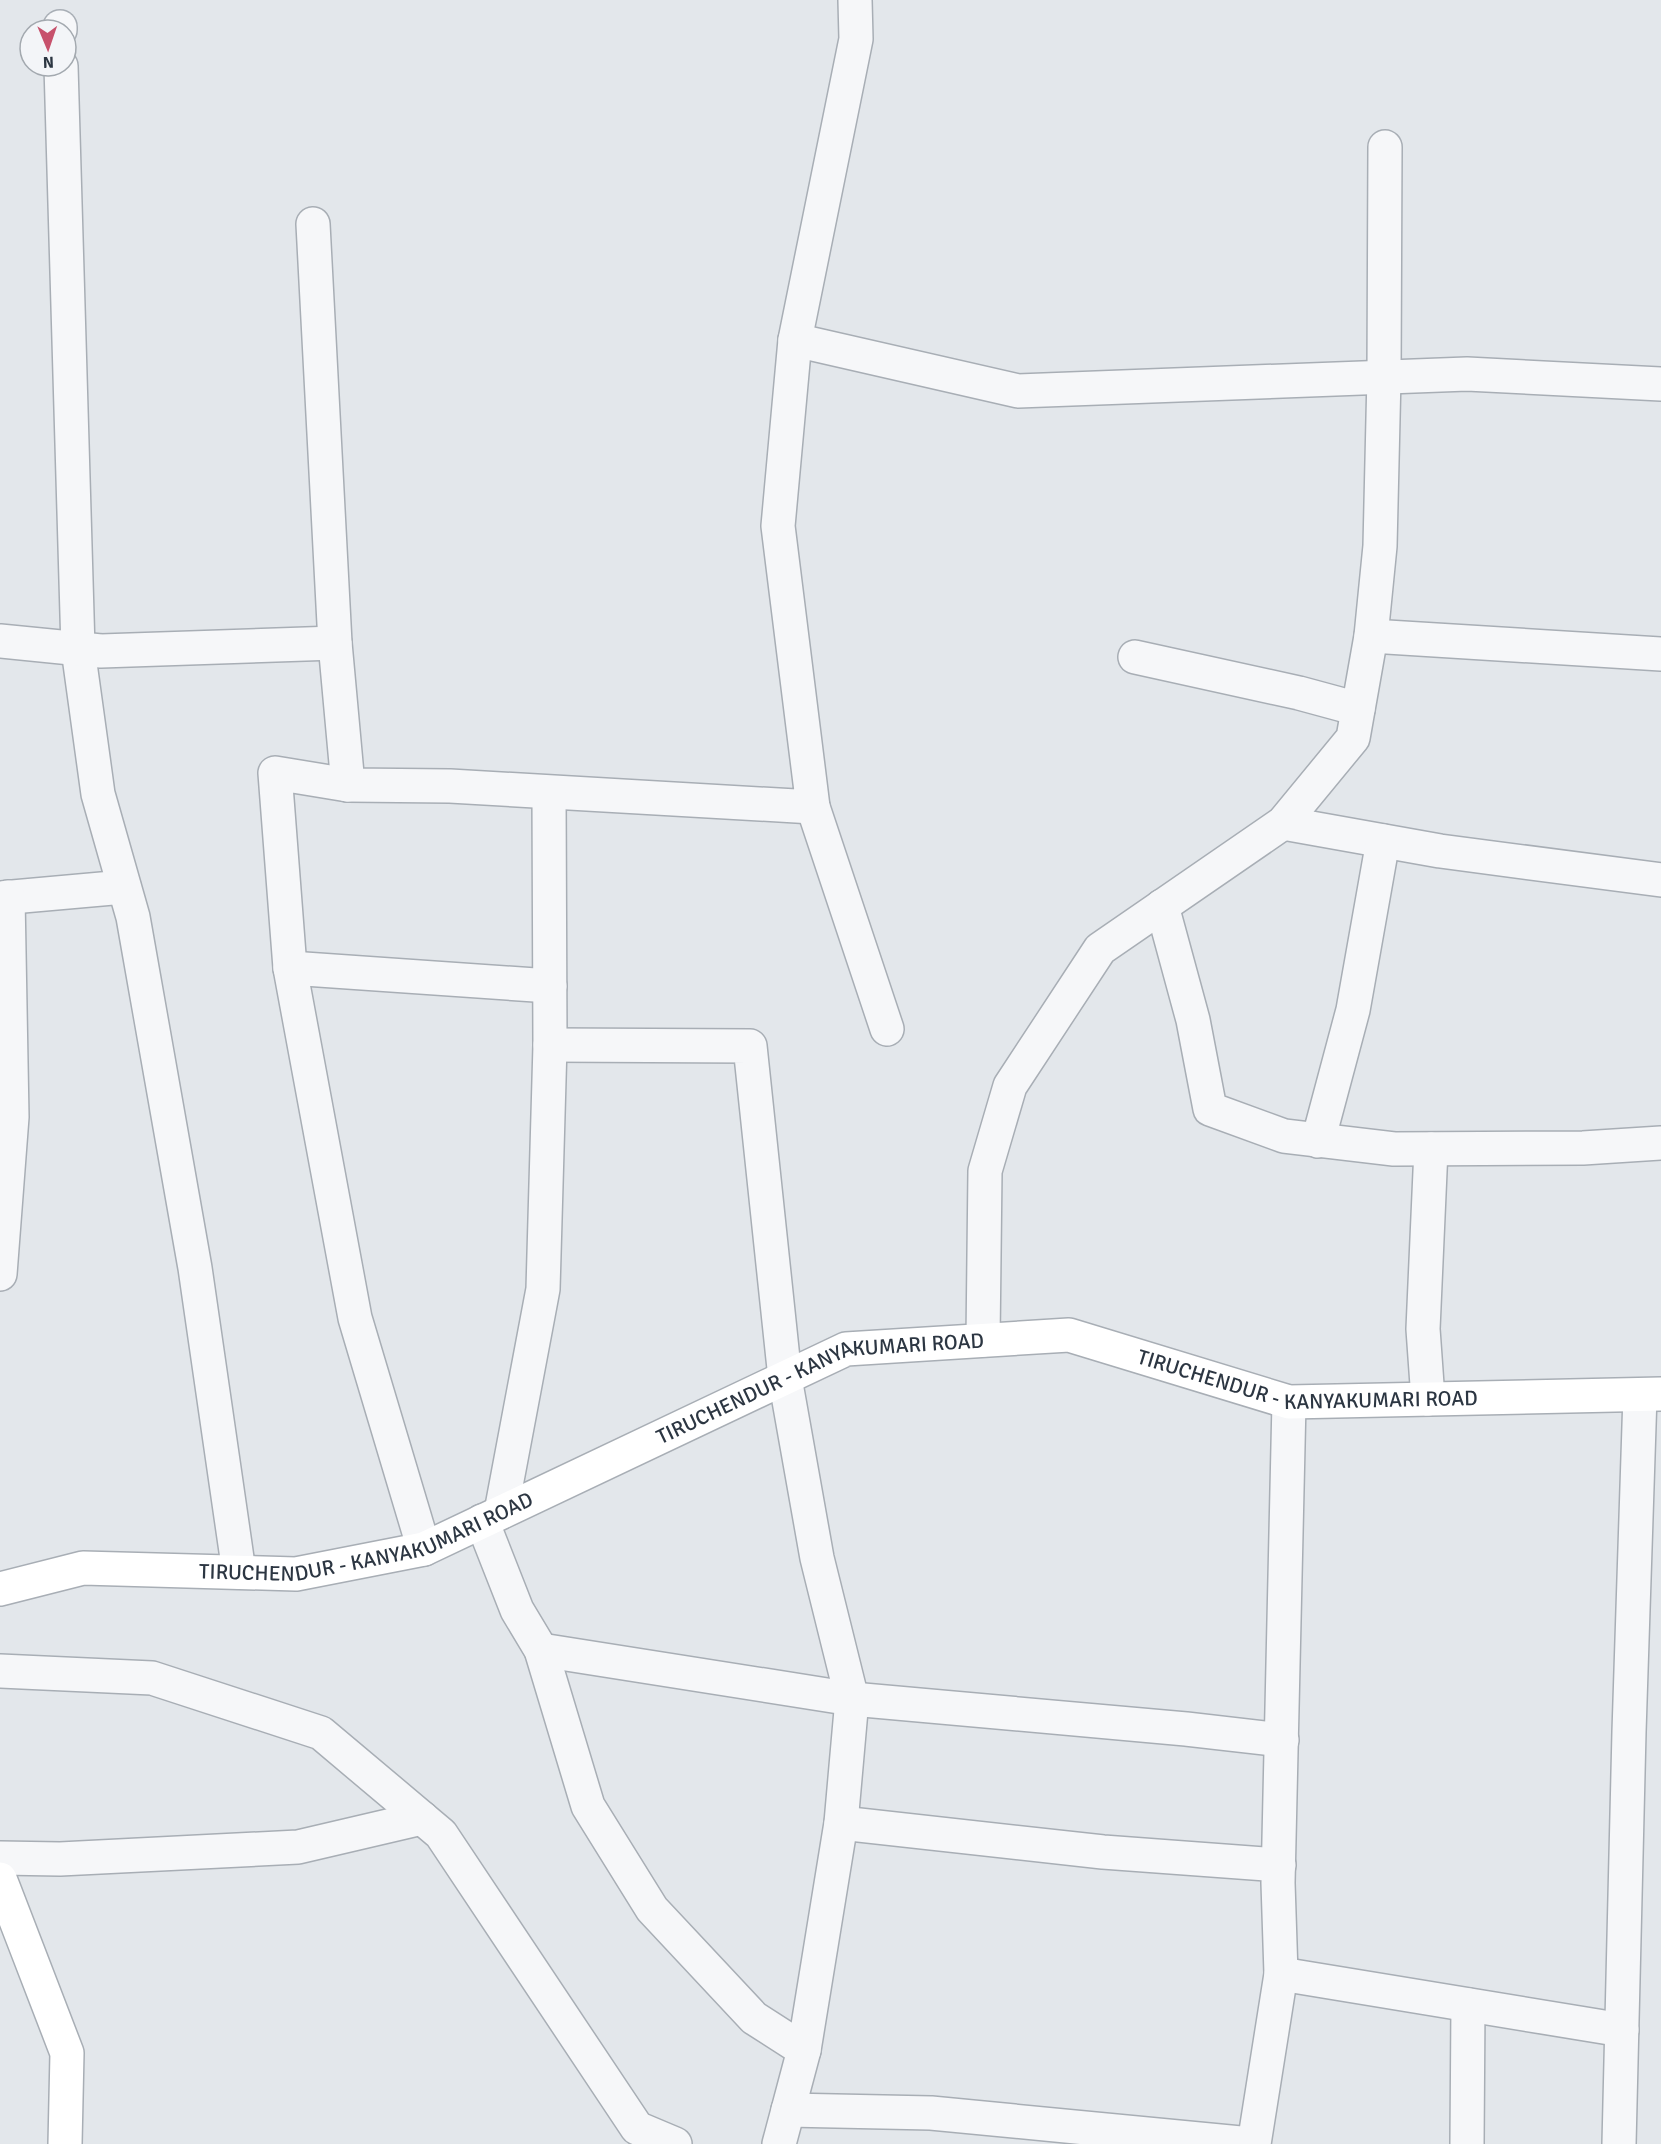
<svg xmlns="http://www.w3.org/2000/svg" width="1661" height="2144" font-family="Signika,sans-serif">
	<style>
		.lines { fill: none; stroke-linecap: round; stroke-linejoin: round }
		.street-casing { stroke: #a8aeb5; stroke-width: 36 }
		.secondary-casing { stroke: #a8aeb5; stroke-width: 36 }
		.street { stroke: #f6f7f9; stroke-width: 33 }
		.secondary { stroke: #fff; stroke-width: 33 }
		.labels { text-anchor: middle; stroke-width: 6; stroke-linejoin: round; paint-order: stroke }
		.street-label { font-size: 21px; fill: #2c3642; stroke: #f3f5f8 }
	</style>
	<rect width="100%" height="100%" fill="#e3e7eb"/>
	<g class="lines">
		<!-- street casing -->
		<g class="street-casing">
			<g id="street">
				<polyline points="60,27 60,30"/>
				<polyline points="61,66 78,649 98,794 133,917 195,1268 239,1572"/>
				<polyline points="313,224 335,643 348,785 450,786 813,807 778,526 795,340 856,39 855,0"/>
				<polyline points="795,340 1018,391 1467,374 1661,384"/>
				<polyline points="1371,636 1661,654"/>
				<polyline points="0,641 101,651 335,643"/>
				<polyline points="1135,657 1299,693 1358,709"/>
				<polyline points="348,785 275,773 290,968 355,1318 424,1549"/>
				<polyline points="813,807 887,1029"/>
				<polyline points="1283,823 1440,851 1661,880"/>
				<polyline points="0,898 124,887"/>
				<polyline points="1162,906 1193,1020 1210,1109 1284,1136 1394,1149 1583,1148 1661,1143"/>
				<polyline points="290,968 550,986"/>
				<polyline points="550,1045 750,1046 785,1378 817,1558 852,1699 841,1823 804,2050 779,2144"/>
				<polyline points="1318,1141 1353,1010 1383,841"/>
				<polyline points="0,1274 12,1117 8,897"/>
				<polyline points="983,1340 985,1171 1010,1086 1100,949 1283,823 1353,738 1371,636 1380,546 1384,376 1385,147"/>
				<polyline points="1428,1399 1423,1329 1431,1149"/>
				<polyline points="501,1512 543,1289 550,1045 549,793"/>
				<polyline points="482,1521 517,1610 541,1650 588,1806 652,1909 754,2018 804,2050"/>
				<polyline points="541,1650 852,1699 1186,1729 1282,1740"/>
				<polyline points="0,1671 152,1678 321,1733 441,1834 637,2128 675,2144"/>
				<polyline points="841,1823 1103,1852 1279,1865"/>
				<polyline points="0,1858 60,1859 298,1847 422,1818"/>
				<polyline points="1281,1974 1622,2030"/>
				<polyline points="788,2110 931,2113 1251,2144"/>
				<polyline points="1254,2144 1281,1974 1278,1883 1289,1402"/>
				<polyline points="1467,2144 1468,2005"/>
				<polyline points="1619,2144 1629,1732 1640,1395"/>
			</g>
		</g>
		<!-- secondary casing -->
		<g class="secondary-casing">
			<g id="secondary">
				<path id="s1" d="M 0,1589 L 83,1568 L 296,1574 L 424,1549 L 846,1349 L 1069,1335 L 1289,1402 L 1661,1394"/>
				<polyline points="0,1879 67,2053 65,2144"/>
			</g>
		</g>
		<!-- street -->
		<use href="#street" class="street"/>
		<!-- secondary -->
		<use href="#secondary" class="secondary"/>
	</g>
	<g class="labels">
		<!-- street labels -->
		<g class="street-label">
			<text dy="7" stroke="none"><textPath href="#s1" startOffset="1365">TIRUCHENDUR - KANYAKUMARI ROAD</textPath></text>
			<text dy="7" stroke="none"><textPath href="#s1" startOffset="861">TIRUCHENDUR - KANYAKUMARI ROAD</textPath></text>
			<text dy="7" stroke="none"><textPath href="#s1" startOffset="375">TIRUCHENDUR - KANYAKUMARI ROAD</textPath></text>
		</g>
	</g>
	<!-- north arrow -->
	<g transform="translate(48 48) rotate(178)"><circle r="28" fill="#f3f5f8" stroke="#a3a9af" stroke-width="1.5"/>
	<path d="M0-4.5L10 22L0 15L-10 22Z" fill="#c7516c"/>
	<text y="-9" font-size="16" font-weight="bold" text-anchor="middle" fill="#2c3642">N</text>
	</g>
</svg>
